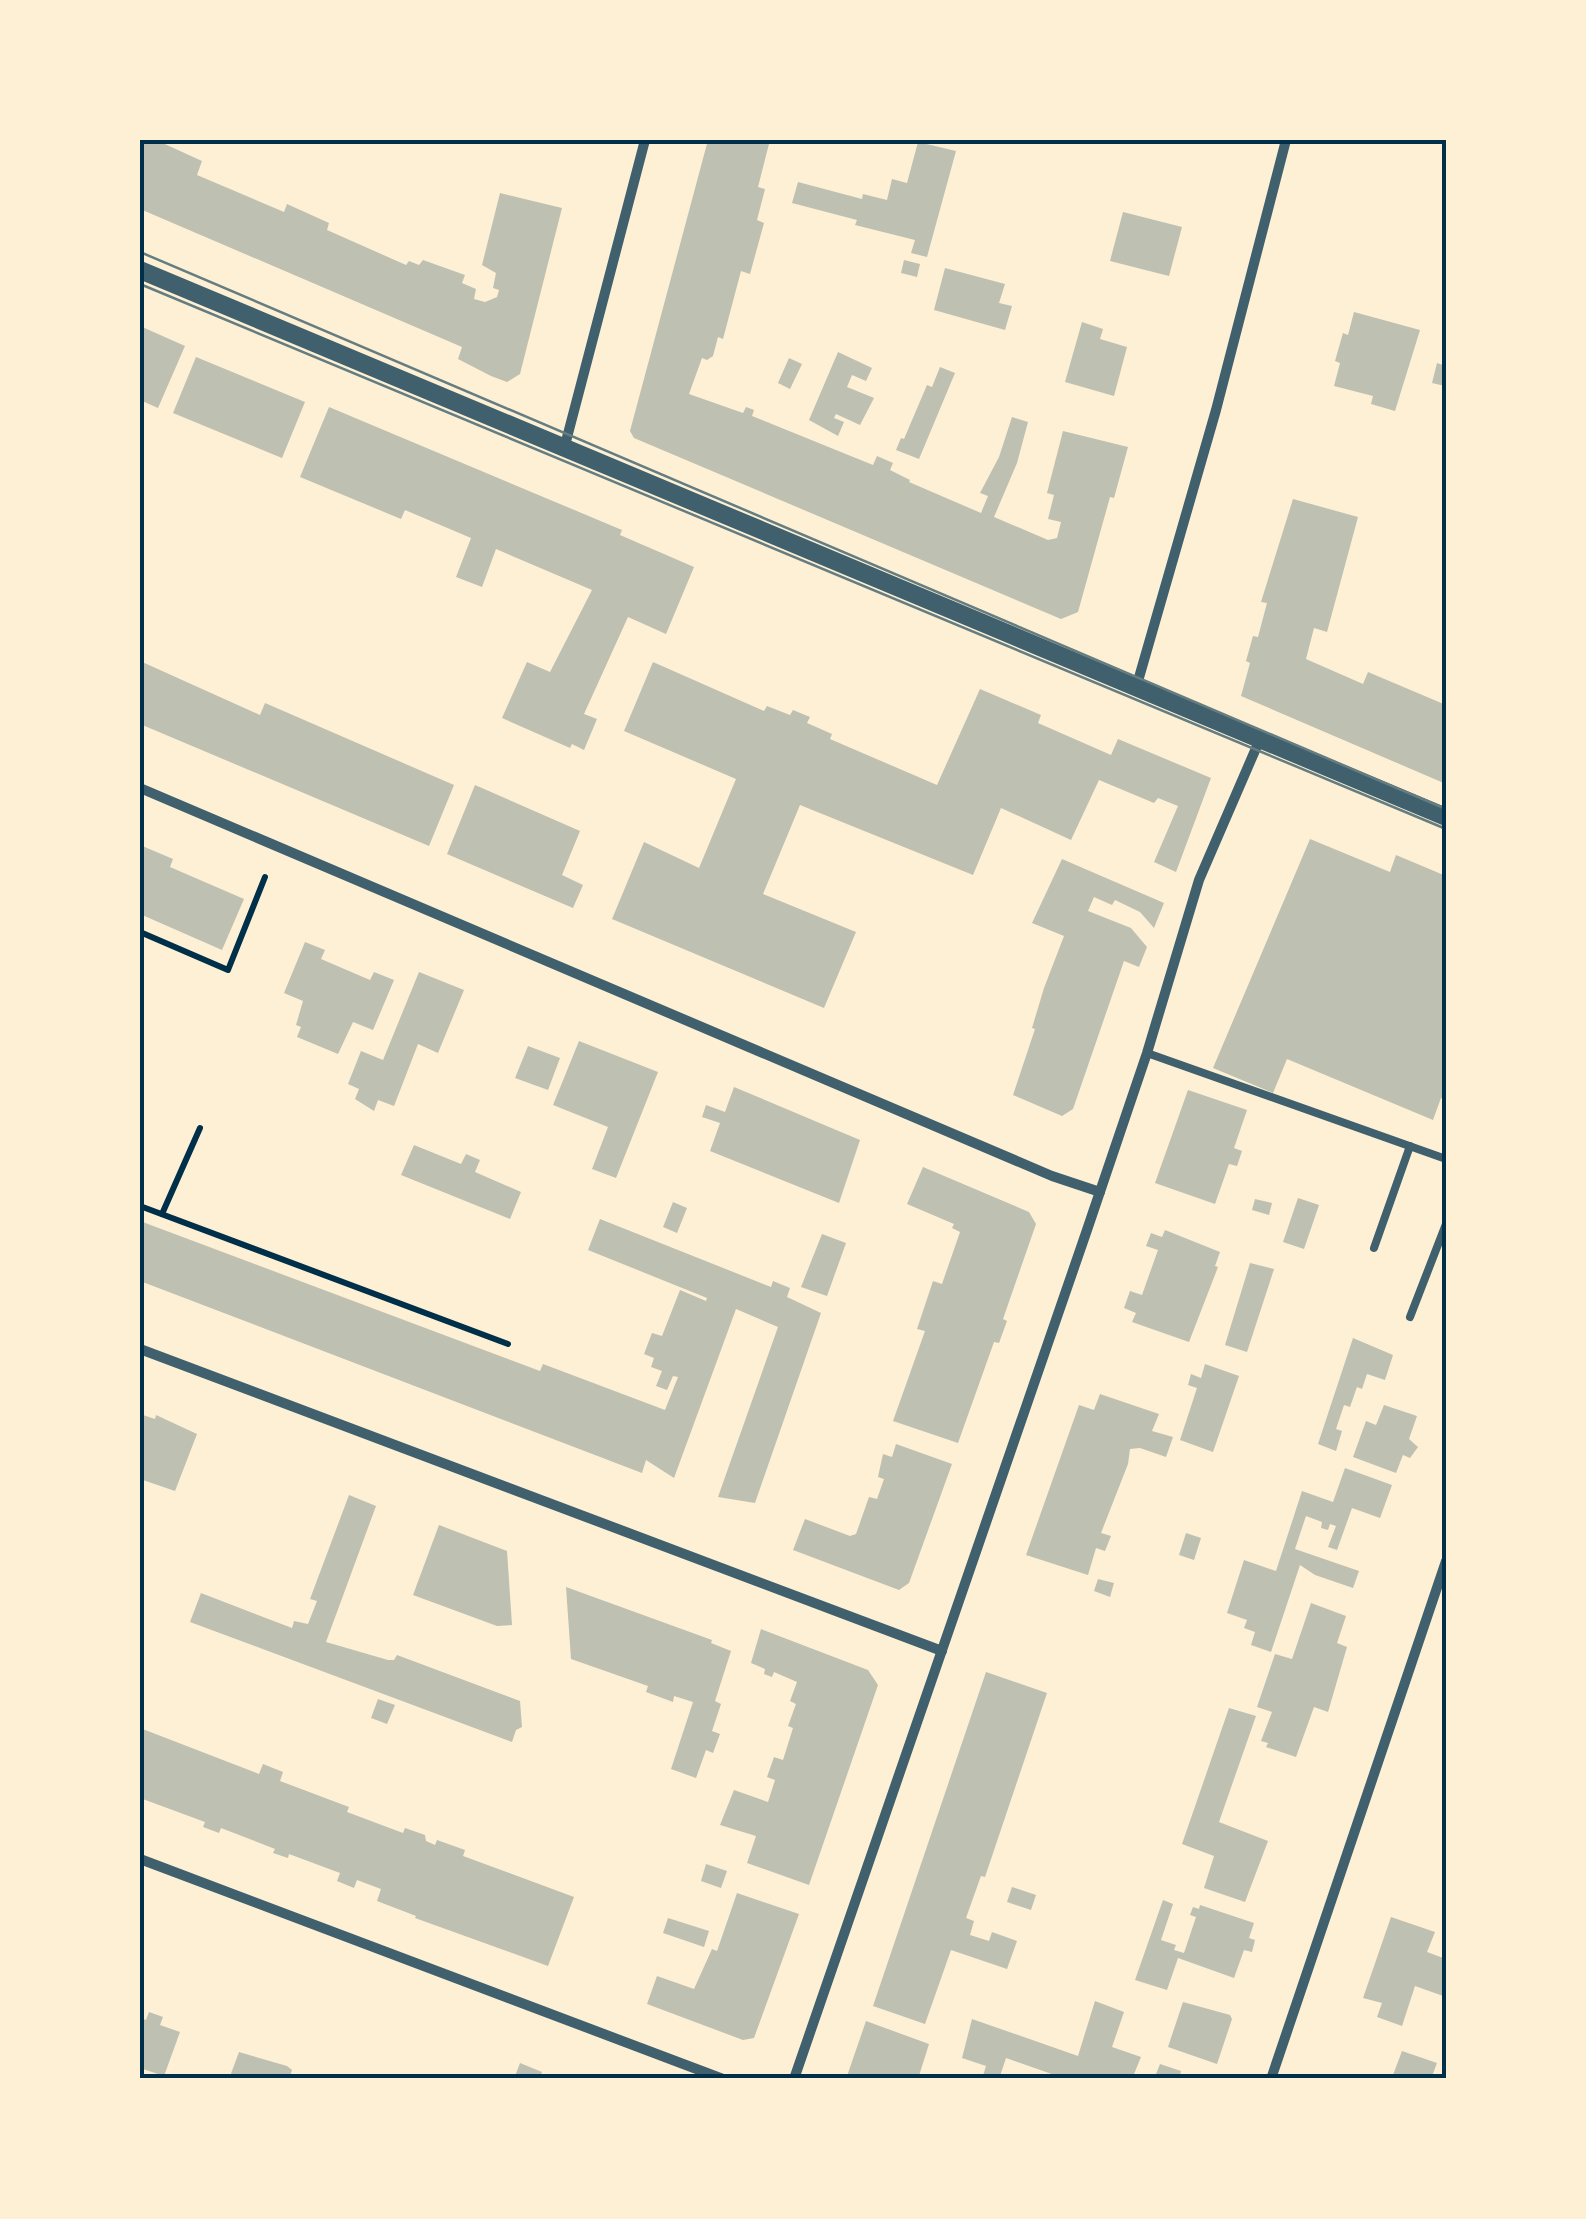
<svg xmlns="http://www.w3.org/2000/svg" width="1586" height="2219" font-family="Karla,sans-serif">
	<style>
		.building { fill: #bec0b2 }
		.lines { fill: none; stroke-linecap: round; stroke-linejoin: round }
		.path { stroke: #003049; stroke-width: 6 }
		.service { stroke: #3f606c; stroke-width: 8 }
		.minor { stroke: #3f606c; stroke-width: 10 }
		.tertiary { stroke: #3f606c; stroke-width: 18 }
		.tram { stroke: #657d81; stroke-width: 2.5 }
		.neatline { fill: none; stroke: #003049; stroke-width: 4 }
	</style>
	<rect width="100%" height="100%" fill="#fdf0d5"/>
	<!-- building -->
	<g class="building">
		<polygon points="140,140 156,140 202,161 197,175 284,212 287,204 329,223 327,230 406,265 409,261 419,265 423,260 465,275 462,283 476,289 474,299 485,302 497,297 499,290 493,288 496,273 482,265 500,193 562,208 520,374 507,382 491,376 458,359 462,347 140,209"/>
		<polygon points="708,140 770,140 758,187 765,189 757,220 764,223 750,274 741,271 723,339 718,337 713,356 707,360 702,358 689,394 743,413 746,407 754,410 752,416 873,465 877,456 893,463 890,470 910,480 909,482 981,513 988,496 980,493 999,457 1012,417 1028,422 1017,463 994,517 1048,540 1057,538 1061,522 1048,519 1054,495 1047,493 1063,431 1128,447 1114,498 1110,497 1078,612 1061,619 634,438 630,431"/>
		<polygon points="918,142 956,151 927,257 911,253 915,240 855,225 857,220 792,203 798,182 862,199 863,194 887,200 892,179 907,183"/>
		<polygon points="1123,212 1182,227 1169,276 1110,261"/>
		<polygon points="904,260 920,264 917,277 901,273"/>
		<polygon points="945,268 1005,284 999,303 1012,306 1005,330 934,310"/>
		<polygon points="1354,312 1420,330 1395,411 1371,404 1373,396 1334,386 1340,363 1335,361 1343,333 1348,335"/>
		<polygon points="1082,322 1103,329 1100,339 1127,347 1114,396 1065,382"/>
		<polygon points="140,326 185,346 158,408 140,400"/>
		<polygon points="838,352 872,368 866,381 852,375 847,387 874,398 860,425 836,414 834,418 844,422 838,436 809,420"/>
		<polygon points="196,357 305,402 282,458 173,413"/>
		<polygon points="789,358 802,364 790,389 778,383"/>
		<polygon points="1437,363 1446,366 1445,386 1432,383"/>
		<polygon points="940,367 955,373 919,459 896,450 901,438 904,439 927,385 932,387"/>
		<polygon points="329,407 622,530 620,535 694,567 666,634 628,617 584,714 597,719 584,750 572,744 570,748 502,718 527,662 550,672 592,590 496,549 482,587 456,577 471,538 405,510 401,519 300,477"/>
		<polygon points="1293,499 1358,517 1327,632 1314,628 1306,659 1363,684 1368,672 1446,705 1446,784 1241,696 1250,663 1246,661 1253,636 1258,637 1267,603 1261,602"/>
		<polygon points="140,661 260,715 265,703 454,785 429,846 140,724"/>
		<polygon points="653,662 764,711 767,706 790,715 793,710 810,717 807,723 832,734 830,739 937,785 980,689 1041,715 1038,723 1111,755 1118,739 1211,778 1176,872 1154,862 1178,806 1158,798 1154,803 1099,780 1071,840 1001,808 973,875 800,805 763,894 856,932 824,1008 612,919 644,842 699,868 736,779 624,731"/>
		<polygon points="475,785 580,831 562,875 583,885 573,908 447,854"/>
		<polygon points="1310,839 1390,872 1396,855 1446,876 1446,1100 1441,1098 1433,1120 1287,1059 1273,1093 1213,1068"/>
		<polygon points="140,845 173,859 170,867 244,899 222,950 140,914"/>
		<polygon points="1062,859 1164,903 1154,928 1140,912 1115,900 1112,905 1094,897 1088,911 1131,928 1147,947 1139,967 1124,961 1073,1109 1062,1116 1013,1095 1035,1029 1032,1028 1044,988 1064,936 1032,923"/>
		<polygon points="305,942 325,950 321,959 370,980 374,972 394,980 373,1030 353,1022 338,1054 297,1037 301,1027 296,1025 303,1001 284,993"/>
		<polygon points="419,972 464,990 438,1053 418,1044 394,1106 378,1100 374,1111 355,1099 359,1089 348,1084 361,1051 383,1060"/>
		<polygon points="579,1041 658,1072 616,1178 592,1169 608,1127 553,1105"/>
		<polygon points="528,1046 560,1058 548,1090 515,1078"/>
		<polygon points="734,1087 860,1140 839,1203 710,1151 720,1123 702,1117 706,1105 725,1112"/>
		<polygon points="1188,1090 1247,1110 1234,1148 1242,1151 1237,1166 1229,1164 1215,1204 1155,1183"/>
		<polygon points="414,1145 461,1164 466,1154 480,1160 475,1172 521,1192 510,1219 401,1175"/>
		<polygon points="923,1167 1029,1212 1036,1224 1003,1319 1007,1321 999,1343 994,1342 958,1443 893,1421 925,1331 917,1329 933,1281 942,1284 960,1232 952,1228 954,1224 907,1204"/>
		<polygon points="1298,1198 1319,1205 1304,1249 1283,1242"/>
		<polygon points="1255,1199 1272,1203 1269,1215 1252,1210"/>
		<polygon points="673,1202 687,1208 677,1233 663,1227"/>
		<polygon points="600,1219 771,1287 773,1281 790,1288 787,1297 821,1313 755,1503 718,1497 778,1327 736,1309 674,1478 646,1460 642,1473 140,1281 140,1221 540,1371 543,1364 665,1410 678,1377 673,1376 667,1390 656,1386 662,1371 651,1367 654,1358 644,1354 652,1333 662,1336 680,1290 706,1301 707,1298 588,1250"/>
		<polygon points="1165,1230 1220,1252 1215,1266 1218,1267 1189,1342 1132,1322 1136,1313 1124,1308 1130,1291 1142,1295 1148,1278 1158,1250 1146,1246 1151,1233 1162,1237"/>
		<polygon points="822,1234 846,1243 827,1296 801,1287"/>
		<polygon points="1250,1263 1274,1269 1247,1352 1225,1345"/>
		<polygon points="1353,1338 1393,1355 1385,1380 1367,1374 1362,1389 1357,1387 1350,1407 1344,1405 1336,1429 1342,1431 1336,1451 1318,1444"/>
		<polygon points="1205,1364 1239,1376 1213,1452 1180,1440 1197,1388 1188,1385 1191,1374 1201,1378"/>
		<polygon points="1100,1394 1159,1414 1152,1431 1173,1437 1166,1457 1140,1448 1130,1449 1128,1464 1101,1533 1111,1536 1105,1551 1096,1548 1088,1575 1026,1555 1079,1405 1094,1410"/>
		<polygon points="1384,1405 1417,1416 1409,1439 1418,1447 1410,1458 1403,1455 1396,1473 1353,1457 1366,1421 1376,1425"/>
		<polygon points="140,1414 155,1419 156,1415 197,1434 175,1491 140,1479"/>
		<polygon points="896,1444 952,1464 909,1583 899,1590 793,1550 805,1519 850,1536 856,1534 869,1497 877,1499 884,1479 878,1477 883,1454 892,1457"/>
		<polygon points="1345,1468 1392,1485 1380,1518 1352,1508 1337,1550 1328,1547 1336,1526 1330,1524 1328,1530 1321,1528 1322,1522 1306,1516 1295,1549 1359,1571 1353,1588 1315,1575 1300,1565 1271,1652 1251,1645 1255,1632 1244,1628 1247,1620 1227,1613 1244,1560 1276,1571 1302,1491 1333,1502"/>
		<polygon points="349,1495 376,1506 326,1642 388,1660 394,1660 397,1655 520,1701 522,1727 516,1730 512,1742 190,1622 201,1593 292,1628 294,1621 308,1624 317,1601 310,1599"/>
		<polygon points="439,1525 507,1551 512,1625 497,1626 413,1595"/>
		<polygon points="1186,1533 1201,1538 1194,1560 1179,1555"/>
		<polygon points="1098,1579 1114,1583 1110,1597 1094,1591"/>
		<polygon points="566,1587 712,1640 711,1643 731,1651 715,1701 721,1704 712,1731 720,1734 713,1753 706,1750 696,1778 671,1769 693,1702 674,1696 673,1702 646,1692 648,1686 571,1659"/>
		<polygon points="1311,1603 1346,1616 1337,1643 1347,1647 1328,1712 1314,1707 1296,1757 1266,1747 1268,1743 1261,1741 1272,1712 1257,1707 1275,1654 1292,1659"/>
		<polygon points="761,1629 868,1670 878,1685 809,1885 747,1863 756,1836 720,1825 734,1790 768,1802 775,1780 767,1777 774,1757 783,1760 793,1728 788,1726 796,1704 790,1701 797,1682 774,1672 772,1677 764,1674 765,1669 751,1663"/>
		<polygon points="986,1672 1047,1693 985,1877 981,1876 966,1918 974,1921 970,1935 989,1941 992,1932 1017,1941 1007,1969 951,1950 925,2024 873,2006"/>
		<polygon points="378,1699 395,1705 387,1724 371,1718"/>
		<polygon points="1229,1708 1256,1716 1219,1822 1268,1841 1245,1902 1204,1888 1214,1856 1182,1844"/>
		<polygon points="140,1728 259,1774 263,1764 283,1772 280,1781 349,1807 347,1812 403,1833 405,1828 425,1835 426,1841 435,1845 437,1840 465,1850 463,1856 574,1897 548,1966 415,1918 416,1916 377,1901 381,1889 357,1880 354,1888 337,1881 340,1873 289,1854 288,1858 273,1853 275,1849 221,1828 219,1833 203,1827 205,1822 140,1798"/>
		<polygon points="706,1864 727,1871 721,1888 701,1881"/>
		<polygon points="1012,1887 1036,1895 1031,1910 1007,1902"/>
		<polygon points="737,1893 799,1914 754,2038 743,2040 647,2004 657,1976 694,1989 712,1949 717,1951"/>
		<polygon points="1163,1900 1173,1904 1161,1940 1176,1945 1174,1950 1184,1953 1196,1917 1190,1915 1193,1907 1199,1909 1200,1905 1254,1923 1249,1938 1255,1940 1252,1952 1244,1950 1234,1978 1178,1958 1167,1990 1135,1980"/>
		<polygon points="1391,1917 1435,1932 1427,1952 1446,1959 1446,1997 1415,1986 1402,2026 1377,2017 1382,2003 1363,1998"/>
		<polygon points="668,1918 709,1931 704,1947 663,1933"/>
		<polygon points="1095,2001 1124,2012 1112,2047 1141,2057 1132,2079 1066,2079 1006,2058 999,2079 982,2079 986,2066 962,2058 972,2019 1078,2056"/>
		<polygon points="1183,2002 1230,2015 1232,2019 1217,2064 1168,2047"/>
		<polygon points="149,2012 163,2017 160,2025 180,2032 164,2076 140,2068 140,2018 146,2020"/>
		<polygon points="866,2021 929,2044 918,2079 846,2079"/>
		<polygon points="1402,2051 1437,2063 1431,2079 1406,2079 1393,2075"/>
		<polygon points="239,2052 287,2066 292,2070 289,2079 229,2079"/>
		<polygon points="520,2063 542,2072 539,2079 514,2079"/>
		<polygon points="1160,2064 1181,2071 1179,2079 1154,2079"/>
	</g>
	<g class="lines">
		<!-- path -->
		<g class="path">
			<polyline points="140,932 228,970 265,877"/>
			<polyline points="140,1206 508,1344"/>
			<polyline points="162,1214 200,1128"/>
		</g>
		<!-- service -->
		<g class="service">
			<polyline points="1147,1053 1446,1159"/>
			<polyline points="1374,1248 1410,1146"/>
			<polyline points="1410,1317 1446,1224"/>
		</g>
		<!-- minor -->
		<g class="minor">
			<polyline points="564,449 645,140"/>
			<polyline points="1136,688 1216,410 1286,140"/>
			<polyline points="140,788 1052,1176 1100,1192"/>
			<polyline points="140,1349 942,1651"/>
			<polyline points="140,1859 723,2079"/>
			<polyline points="794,2079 1087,1230 1147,1053 1199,880 1260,739"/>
			<polyline points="1271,2079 1446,1561"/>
		</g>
		<!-- tertiary -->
		<polyline class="tertiary" points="140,270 1446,817"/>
		<!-- tram -->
		<g class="tram">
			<polyline points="140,252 1446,809"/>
			<polyline points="140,284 1446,829"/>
		</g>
	</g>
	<!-- border -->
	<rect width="1586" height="2219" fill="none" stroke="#fdf0d5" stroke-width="285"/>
	<rect x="142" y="142" width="1302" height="1934" class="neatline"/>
</svg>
